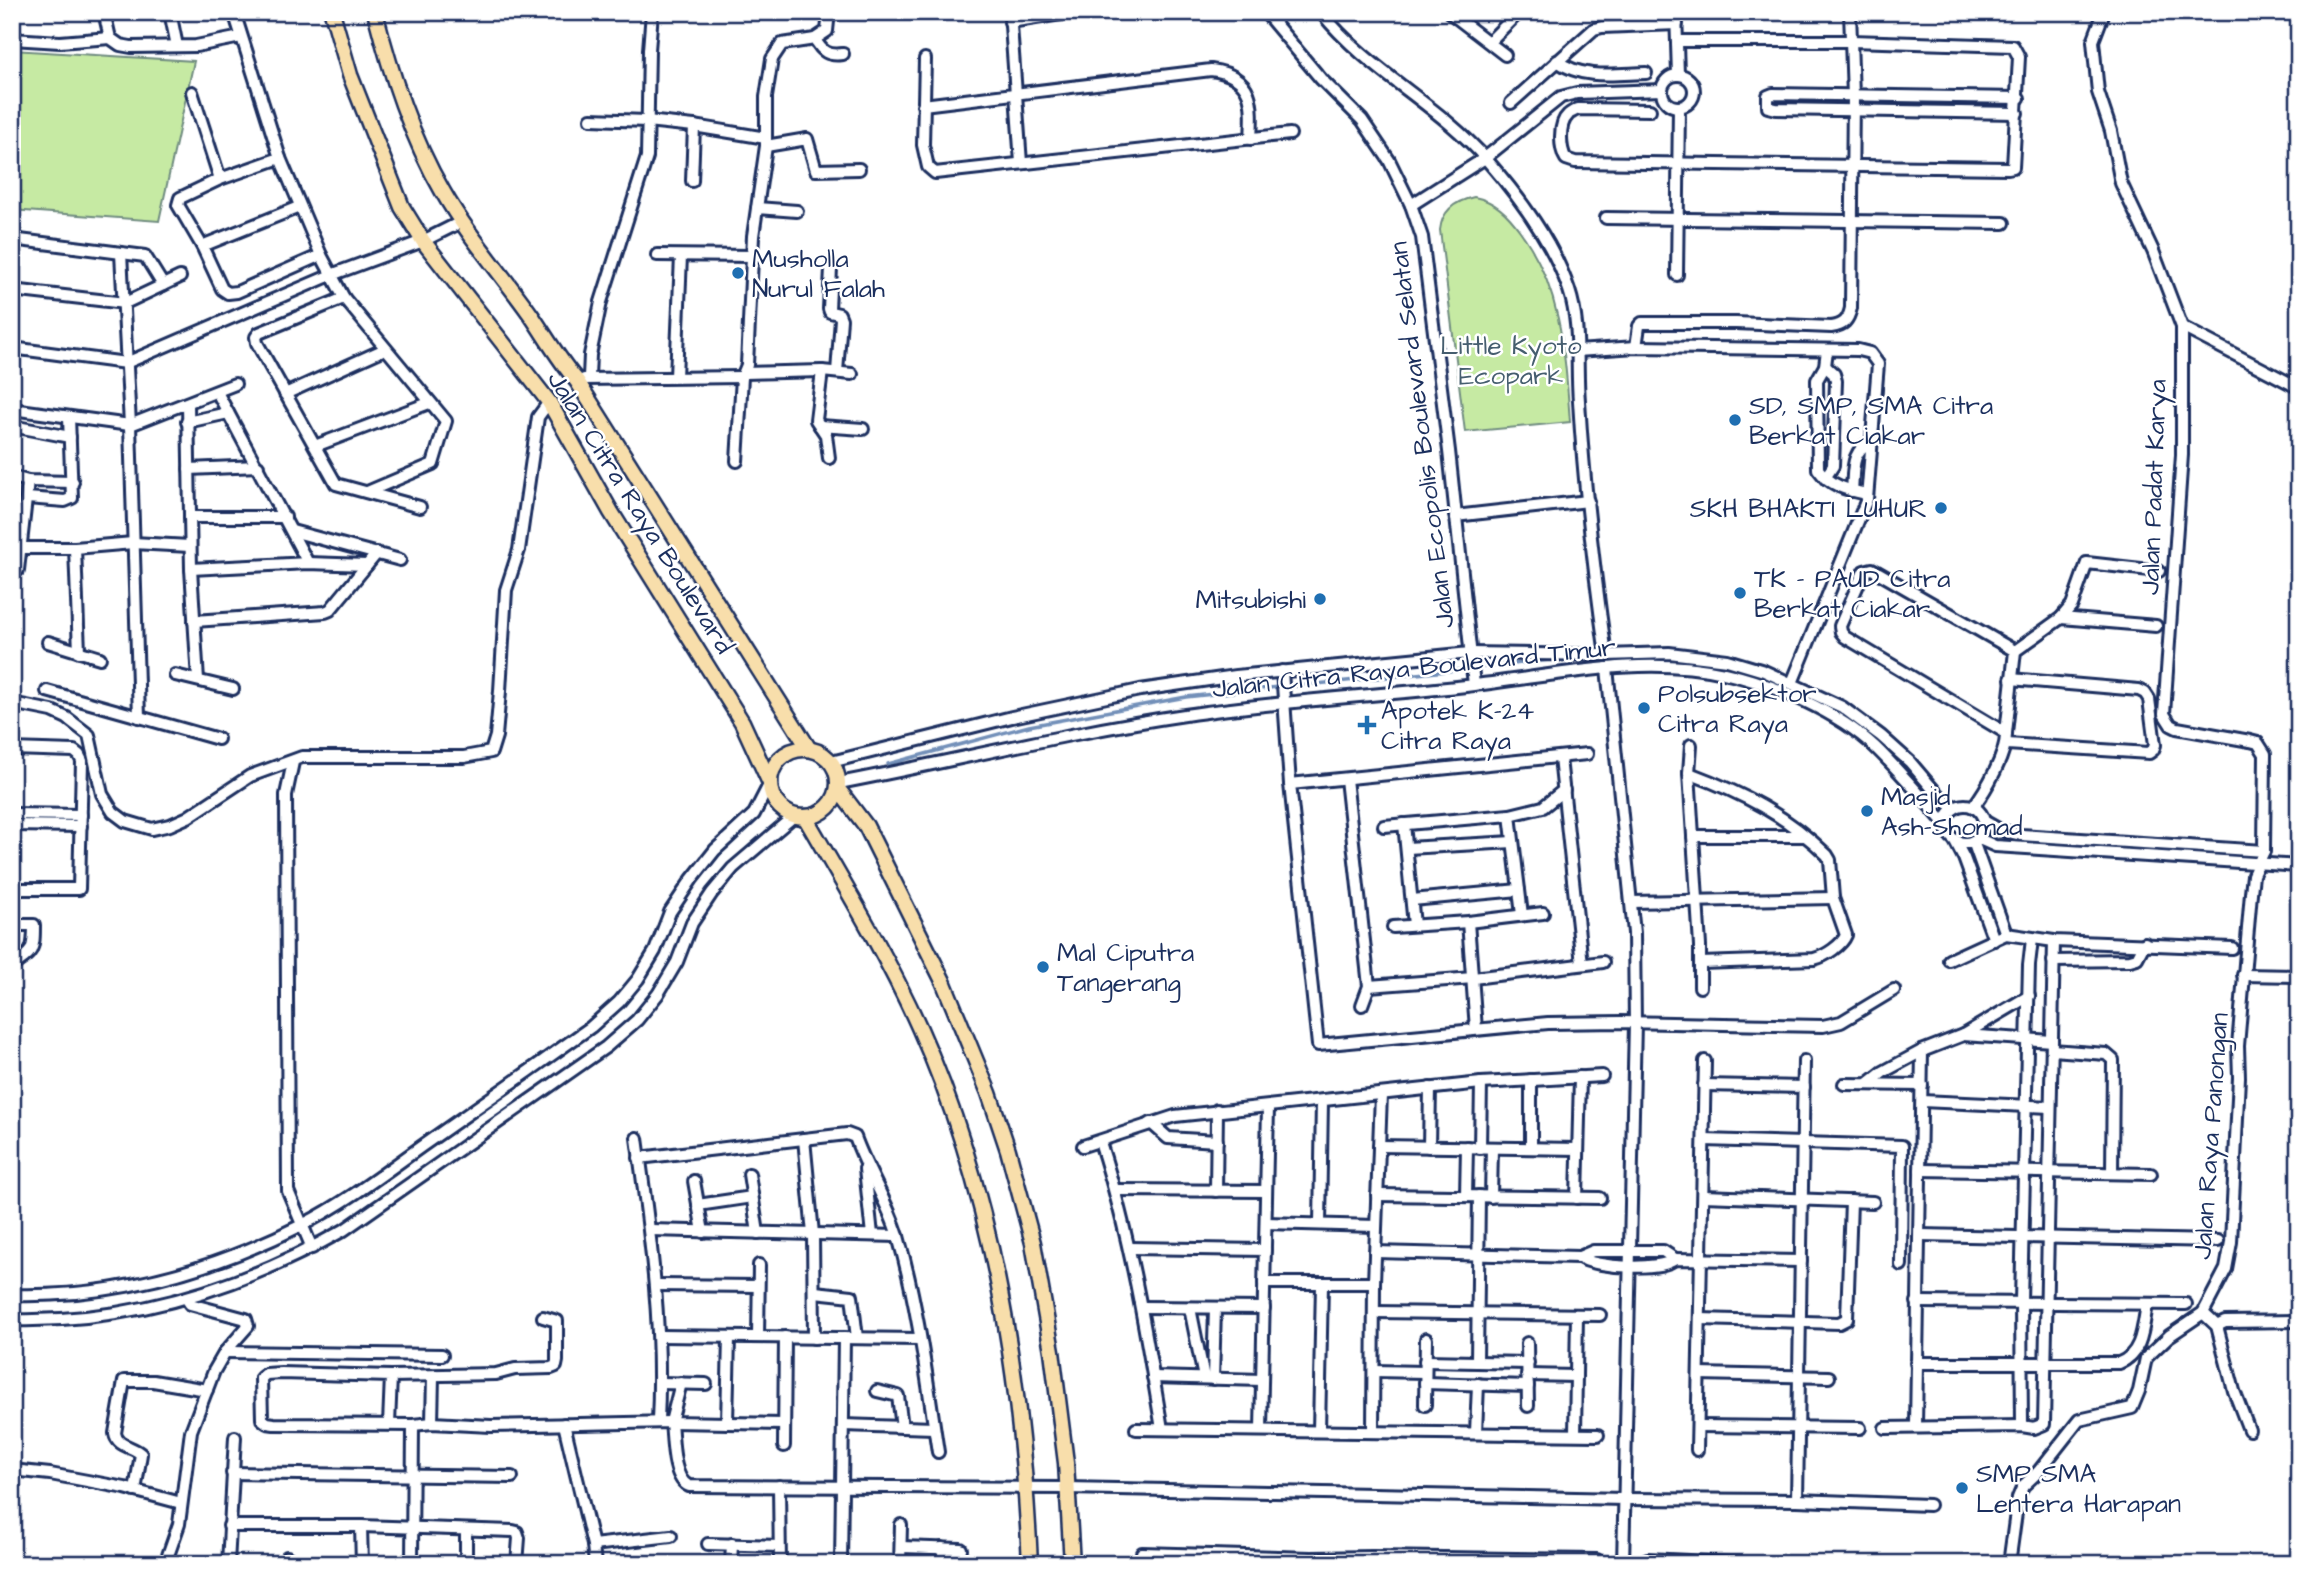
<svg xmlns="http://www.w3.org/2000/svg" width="2311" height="1576" font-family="'Architects Daughter',sans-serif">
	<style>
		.green { fill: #c6eaa3; stroke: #708c80; stroke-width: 2 }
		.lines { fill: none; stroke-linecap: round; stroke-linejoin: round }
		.stream { stroke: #7390b9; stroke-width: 3.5 }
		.minor-casing { stroke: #1b2f5e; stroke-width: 16 }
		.major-casing { stroke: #1b2f5e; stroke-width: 19 }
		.minor { stroke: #fff; stroke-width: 10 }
		.major { stroke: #f8deab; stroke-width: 14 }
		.poi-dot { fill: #1f6fb2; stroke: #fff; stroke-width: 2.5 }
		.labels { text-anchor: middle; stroke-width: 5; stroke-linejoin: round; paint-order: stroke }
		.poi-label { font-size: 26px; fill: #1b2f5e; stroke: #fff; text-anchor: start }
		.park-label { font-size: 26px; fill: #465e6f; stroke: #fff }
		.street-label { font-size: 26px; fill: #1b2f5e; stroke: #fff }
	</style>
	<rect width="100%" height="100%" fill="#fff"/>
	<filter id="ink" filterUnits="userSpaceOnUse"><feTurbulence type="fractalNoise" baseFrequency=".0143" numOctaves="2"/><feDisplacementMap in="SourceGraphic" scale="14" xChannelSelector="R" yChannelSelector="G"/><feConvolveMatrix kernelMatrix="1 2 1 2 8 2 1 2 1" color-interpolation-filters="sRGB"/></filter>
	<g filter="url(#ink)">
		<!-- green -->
		<g class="green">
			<polygon points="12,50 194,61 159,221 12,210"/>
			<path d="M 1474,197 C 1495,201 1508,214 1520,231 C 1562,288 1565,355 1570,422 L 1465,432 L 1440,230 C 1442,211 1455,201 1474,197 Z"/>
		</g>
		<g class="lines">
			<!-- stream -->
			<g class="stream">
				<polyline points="1484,667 1560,659"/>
				<polyline points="1296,686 1467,669"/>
				<polyline points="888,764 1029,726 1186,697 1278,687"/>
			</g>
			<!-- minor casing -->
			<g class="minor-casing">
				<g id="minor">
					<polyline points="104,12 110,38"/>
					<polyline points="170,12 177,46"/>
					<polyline points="234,12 280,158 321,255 344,298 446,421 433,464 367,492"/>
					<polyline points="1010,12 1021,163"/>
					<polyline points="1265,12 1321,79 1362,120 1389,160 1411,205 1422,237 1449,451 1474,685"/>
					<path d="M 1321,12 C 1368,71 1438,104 1487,160 C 1520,198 1553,242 1569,290 C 1581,326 1576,364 1579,401 C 1584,486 1594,571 1606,655"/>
					<polyline points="1449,12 1505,55"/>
					<polyline points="1676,12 1678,75"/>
					<polyline points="1010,22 1074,12"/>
					<polyline points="12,39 60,42 110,38 120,45 131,47 196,46 241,37"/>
					<path d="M 815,39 C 822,52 828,56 843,54"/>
					<polyline points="1489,42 1519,12"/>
					<polyline points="925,59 923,145 928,167 935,173 1290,134"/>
					<path d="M 1557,61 C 1583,80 1615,74 1646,73"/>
					<circle cx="1678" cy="91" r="16"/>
					<polyline points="192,92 220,179"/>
					<polyline points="1511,103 1594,29 1602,27 1677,24"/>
					<path d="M 923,105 L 1211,70 C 1255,76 1253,104 1251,139"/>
					<path d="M 1650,110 L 1578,109 C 1576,110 1569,113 1568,115 C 1558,124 1560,149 1566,159 L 1575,162 L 2008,168 L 2013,167 L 2019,57 L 2013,46 L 1851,41 L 1677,41"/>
					<polyline points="2017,113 1776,109 1768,107 1768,96 1773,94 2019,98"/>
					<polyline points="591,119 647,121 694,126"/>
					<polyline points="766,146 807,139 816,170 859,169"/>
					<polyline points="280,158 220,179 180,198 178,205 202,246 222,289 228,293 237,292 321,255"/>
					<polyline points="692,181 694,126 766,138"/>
					<polyline points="1411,205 1485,158 1561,97 1577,93 1662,90"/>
					<polyline points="757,208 797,211"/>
					<polyline points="1606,218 2004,223"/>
					<polyline points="12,239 145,256 163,285"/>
					<polyline points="202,246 299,207"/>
					<polyline points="121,253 130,425 139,717"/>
					<polyline points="657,255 753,256"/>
					<polyline points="831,268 829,309 830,312 839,314 841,319 837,372"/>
					<polyline points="1677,275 1679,107"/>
					<polyline points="12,290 125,303 180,277"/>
					<polyline points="344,298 259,333 256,337 257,343 336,484 420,507"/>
					<polyline points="2182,327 2299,388"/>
					<path d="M 1636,347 L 1639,326 L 1642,323 L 1736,323 L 1831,327 C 1844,325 1848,321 1851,308 L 1853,96 L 1850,12"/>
					<polyline points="12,348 126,363 331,275 423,241 461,222"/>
					<path d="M 1827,350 L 1825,366 L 1817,380 L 1818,469 C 1830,486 1847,490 1867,494"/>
					<polyline points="1577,351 1636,347 1858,350 1870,353 1878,364 1867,499 1792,683"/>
					<polyline points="822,371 816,420 826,435 829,458"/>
					<polyline points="745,373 822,371 852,374"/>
					<polyline points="589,377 590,355 601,302 647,157 649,50 652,12"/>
					<polyline points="676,377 681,256"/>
					<polyline points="584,379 742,377"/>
					<polyline points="217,392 308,563"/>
					<polyline points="285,394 385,349"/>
					<polyline points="188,404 191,569 198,680"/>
					<polyline points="12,409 130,425 235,384"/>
					<polyline points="187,422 228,413"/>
					<polyline points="12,426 70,437"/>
					<polyline points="820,426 863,429"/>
					<polyline points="315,446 429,403"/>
					<polyline points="737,461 742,377 747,365 753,236 766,146 766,97 772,59 782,44 815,39 827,31 829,12"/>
					<polyline points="189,469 258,466"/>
					<polyline points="13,477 28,481 73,482"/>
					<polyline points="1825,478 1833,466 1836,381 1834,374 1825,366"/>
					<path d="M 1852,491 C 1854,471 1850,450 1872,442"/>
					<polyline points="27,498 65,501 72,498 69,417"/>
					<polyline points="1455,516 1588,501"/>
					<polyline points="190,517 285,517"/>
					<polyline points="292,531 400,560"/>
					<polyline points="21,548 75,548 133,543 190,546"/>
					<polyline points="75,548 79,652"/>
					<polyline points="191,569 308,563 367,565"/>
					<polyline points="18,570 28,481"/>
					<polyline points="2061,618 2156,626"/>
					<polyline points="194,621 325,612 330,610 377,553"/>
					<polyline points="48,642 100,658"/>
					<polyline points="1607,668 1634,933 1635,1023 1623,1564"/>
					<polyline points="1282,671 1290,784 1318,1045 1548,1023 1621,1022 1823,1026 1841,1022 1894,990"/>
					<polyline points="175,675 233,689"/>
					<polyline points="47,691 218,739"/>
					<polyline points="12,703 52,711 67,718 89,735 102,794 113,812 125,821 152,829 170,825 188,817 250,776 302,757 464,757 491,752 496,736 500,691 506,590 519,550 538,417 549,402"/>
					<polyline points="2006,733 1845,637 1841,632 1840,626 1864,571 1872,569 2015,651"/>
					<polyline points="2007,744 2149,753 2153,750 2155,745 2149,699 2145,693 2139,690 2011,679"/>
					<polyline points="1691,745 1689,773 1700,946 1700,987"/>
					<polyline points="12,749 74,751 79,755 82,761 79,889 12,889"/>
					<polyline points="1560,758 1582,964"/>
					<polyline points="293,762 286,795 288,1191 312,1248"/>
					<polyline points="831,762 1012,717 1140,690 1236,676 1470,653 1606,655 1669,653 1727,660 1764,671 1842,707 1881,736 1910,762 1938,795 1955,808"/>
					<path d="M 1689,773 C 1742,793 1786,815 1827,855 L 1830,860 L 1833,898 L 1846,935 C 1842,945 1826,956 1814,959 L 1701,963"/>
					<polyline points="1346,779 1369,986 1362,1005"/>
					<path d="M 839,783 C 954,761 1069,732 1185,715 C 1278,701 1373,696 1466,686 C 1551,677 1639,654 1724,673 C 1774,684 1838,712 1875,747 C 1901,772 1923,799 1947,826"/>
					<polyline points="1290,784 1587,754"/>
					<circle cx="1965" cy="824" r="19"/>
					<path d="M 1973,807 C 1986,790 2007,754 2006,733 L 2015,651 L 2061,618 L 2072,605 L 2087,563 L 2159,571"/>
					<polyline points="12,814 81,815"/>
					<polyline points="1510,815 1522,915"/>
					<polyline points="1984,821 2000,830 2021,835 2264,851"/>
					<polyline points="1404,824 1414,925"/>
					<polyline points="12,825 81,826"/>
					<polyline points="1384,826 1510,815 1543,807 1564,790"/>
					<polyline points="1693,836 1805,836"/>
					<polyline points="1977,838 1995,846 2299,866"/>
					<polyline points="1954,839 1964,858 1994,940"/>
					<polyline points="1973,841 2006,934"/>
					<polyline points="1407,848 1513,842"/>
					<polyline points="1412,900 1519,890"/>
					<polyline points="1631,902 1833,898"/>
					<polyline points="1468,922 1476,1029"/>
					<path d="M 12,925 L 34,925 C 34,951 33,952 12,966"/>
					<polyline points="1393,927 1468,922 1543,913"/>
					<polyline points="1949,960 2006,934 2054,941 2232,948"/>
					<polyline points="2053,961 2130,960 2137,958 2145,943"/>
					<polyline points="2243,975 2299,976"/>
					<polyline points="1369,986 1473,978 1603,962"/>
					<polyline points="1963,1035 2052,1041"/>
					<polyline points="2052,1050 2106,1054 2113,1060 2112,1173"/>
					<polyline points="1869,1083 1883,1072 1922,1051"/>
					<polyline points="1844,1084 1922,1085"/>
					<polyline points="1704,1085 1804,1087"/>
					<polyline points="1922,1101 2050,1107"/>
					<polyline points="1151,1123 1168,1138 1217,1141"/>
					<path d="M 637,1138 C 650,1234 663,1323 658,1421"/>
					<polyline points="804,1139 813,1234 814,1338"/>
					<polyline points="1704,1140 1902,1146 1901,1265"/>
					<path d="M 1100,1142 C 1130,1235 1146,1332 1162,1429"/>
					<polyline points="1083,1146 1175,1116 1481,1083 1602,1076"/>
					<polyline points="1379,1146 1578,1149"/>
					<polyline points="1429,1147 1430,1088"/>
					<polyline points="1480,1148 1481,1083"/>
					<polyline points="1531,1148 1531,1080"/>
					<path d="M 639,1158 L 847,1134 L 855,1137 C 867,1171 887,1200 898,1236 C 918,1306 927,1380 938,1452"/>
					<polyline points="865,1169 872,1235"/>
					<polyline points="1920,1170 2151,1174"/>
					<polyline points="749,1174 758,1233"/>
					<polyline points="694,1181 703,1232"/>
					<polyline points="1116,1190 1266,1191"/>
					<polyline points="1216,1191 1217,1110"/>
					<polyline points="1377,1195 1600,1198"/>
					<polyline points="1466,1196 1467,1147"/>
					<polyline points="1703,1196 1873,1202"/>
					<polyline points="1491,1197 1492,1148"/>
					<polyline points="1577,1198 1580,1077"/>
					<polyline points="698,1205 752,1197"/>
					<polyline points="1266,1223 1376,1226"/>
					<polyline points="1320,1224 1322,1101"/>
					<polyline points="650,1230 898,1236"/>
					<polyline points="1920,1235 2218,1241"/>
					<polyline points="1129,1248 1265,1250"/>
					<path d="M 1375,1252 L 1579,1257 C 1595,1268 1660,1271 1675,1259 L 1801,1261"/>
					<polyline points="1579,1257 1593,1251 1663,1251 1675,1259"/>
					<polyline points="1264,1283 1374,1283"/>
					<polyline points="657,1285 758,1286"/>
					<polyline points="815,1292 852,1296 857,1338"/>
					<path d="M 12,1295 C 115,1298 211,1271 302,1225 C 345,1203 383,1174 422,1146 C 478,1107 535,1067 591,1027 L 619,1002 L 638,979 L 655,951 L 670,912 L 692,879 L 715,850 L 754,814 L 770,783"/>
					<polyline points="1917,1302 2186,1304"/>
					<polyline points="1142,1307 1264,1308"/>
					<polyline points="1190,1308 1204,1378"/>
					<polyline points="1375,1312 1600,1315"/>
					<polyline points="2203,1313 2217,1326 2234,1391 2249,1430"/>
					<polyline points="1700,1319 1839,1323 1847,1319 1851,1201"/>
					<path d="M 12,1320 C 129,1323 242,1288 344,1230 L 606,1047 L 637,1020 L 658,994 L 677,962 L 692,923 L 712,893 L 733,868 L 794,816"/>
					<polyline points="2217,1326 2225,1322 2299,1321"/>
					<polyline points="660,1336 920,1339"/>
					<polyline points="758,1337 759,1265"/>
					<polyline points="1527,1343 1528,1406"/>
					<polyline points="225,1352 442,1355"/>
					<polyline points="1425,1361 1528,1363"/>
					<polyline points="1477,1361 1479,1196"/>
					<path d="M 1916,1363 L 2119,1363 C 2143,1354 2143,1326 2147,1304"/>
					<polyline points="1374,1371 1425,1372"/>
					<polyline points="1699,1374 1829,1377"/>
					<polyline points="1527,1375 1576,1376"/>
					<polyline points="391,1376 496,1374 515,1369 551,1368 556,1366 557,1361 557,1321 543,1317"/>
					<polyline points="1153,1377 1262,1380"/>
					<polyline points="1213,1379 1215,1308"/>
					<polyline points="660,1383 706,1384"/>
					<polyline points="681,1383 671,1422 784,1424"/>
					<polyline points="1425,1383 1528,1386"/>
					<polyline points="877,1391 898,1396 902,1427"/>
					<polyline points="1425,1405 1426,1339"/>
					<polyline points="432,1423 433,1376"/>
					<polyline points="727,1423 729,1337"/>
					<path d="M 389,1424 L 391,1376 L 281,1373 L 266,1374 L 261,1378 L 262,1419 L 267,1423 L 274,1424 L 413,1425 L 432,1423 L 491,1426 L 671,1422 C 673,1439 672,1479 689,1486 L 1067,1488 L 1624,1499 L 1797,1500 L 1929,1505"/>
					<polyline points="564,1424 593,1545 595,1564"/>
					<polyline points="843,1425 934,1428"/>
					<polyline points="1698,1426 1860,1428"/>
					<polyline points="1916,1426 1922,1051 1963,1035 2029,996"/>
					<polyline points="2022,1426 2021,1301 2029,965 2032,939"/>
					<polyline points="1885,1428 2022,1426 2034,1428 2044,1424 2054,941"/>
					<polyline points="1136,1429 1598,1435"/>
					<polyline points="1261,1430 1268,1107"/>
					<polyline points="1319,1431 1322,1284"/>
					<polyline points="1373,1431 1374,1283 1381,1094"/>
					<polyline points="1476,1433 1478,1384"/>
					<polyline points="1575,1434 1577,1315"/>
					<polyline points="784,1446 785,1337"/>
					<polyline points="1697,1450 1705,1061"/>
					<polyline points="12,1470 50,1474 125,1488 181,1503"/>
					<polyline points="232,1473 512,1477"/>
					<polyline points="779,1486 780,1564"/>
					<path d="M 135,1491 L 141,1454 C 133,1446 117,1447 115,1433 L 124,1381 L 153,1381 L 207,1390"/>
					<polyline points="1797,1500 1804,1061"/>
					<polyline points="229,1526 361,1526 513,1531 517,1532 519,1538 517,1564"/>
					<polyline points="361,1526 362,1564"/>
					<polyline points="708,1544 779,1546"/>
					<polyline points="593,1545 671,1536"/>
					<polyline points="901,1547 961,1549"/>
					<polyline points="942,1548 943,1564"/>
					<polyline points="1142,1553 1311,1558 1372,1557 1597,1560"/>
					<polyline points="165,1564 179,1524 191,1431 214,1371 225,1352 248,1326 246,1319 190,1304 186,1298"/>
					<polyline points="228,1564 235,1437"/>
					<polyline points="287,1564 287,1557"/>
					<polyline points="412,1564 413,1425"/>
					<polyline points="466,1564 466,1531"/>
					<polyline points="731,1564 732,1544"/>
					<polyline points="841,1564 844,1338"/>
					<polyline points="900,1564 901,1525"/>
					<polyline points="1638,1564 1648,1559 1750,1564"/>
					<polyline points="2009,1564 2018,1498 2023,1486 2038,1472 2079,1420 2132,1408 2139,1391 2146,1358 2169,1336 2203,1313 2226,1269 2231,1242 2239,1077 2238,1046 2251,893 2253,875 2264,851 2265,754 2258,743 2250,741 2177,728 2171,725 2164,714 2182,455 2182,327 2153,251 2121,183 2111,131 2098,92 2093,41 2104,12"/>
				</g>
			</g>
			<!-- major casing -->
			<g class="major-casing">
				<g id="major">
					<polyline points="332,12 350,75 402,207 423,241 549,402 611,512 742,722 770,783"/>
					<path d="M 375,12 C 391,74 411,137 443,192 C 468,236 502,274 531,315 C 546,337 559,360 577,381 L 809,749"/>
					<circle cx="804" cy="783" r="34"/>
					<polyline points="838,789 866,826 943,981 989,1093 1008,1150 1033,1243 1052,1351 1066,1463 1072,1564"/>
					<path d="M 805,817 C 845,886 886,954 919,1027 C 994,1194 1022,1383 1030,1564"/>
				</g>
			</g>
			<!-- minor -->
			<use href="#minor" class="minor"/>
			<!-- major -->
			<use href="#major" class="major"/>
		</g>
	</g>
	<!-- markers -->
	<g class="poi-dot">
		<circle cx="738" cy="273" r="7"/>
		<circle cx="1735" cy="420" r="7"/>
		<circle cx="1941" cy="508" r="7"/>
		<circle cx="1740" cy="593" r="7"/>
		<circle cx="1320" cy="599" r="7"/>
		<circle cx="1644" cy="708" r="7"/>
		<path d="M1363.5 714.5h7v7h7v7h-7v7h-7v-7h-7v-7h7z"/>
		<circle cx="1867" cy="811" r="7"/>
		<circle cx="1043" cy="967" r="7"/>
		<circle cx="1962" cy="1488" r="7"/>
	</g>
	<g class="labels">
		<!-- poi labels -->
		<g class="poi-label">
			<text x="752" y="267">Musholla<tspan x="752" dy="30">Nurul Falah</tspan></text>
			<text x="1749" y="414">SD, SMP, SMA Citra<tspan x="1749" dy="30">Berkat Ciakar</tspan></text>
			<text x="1927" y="517" text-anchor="end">SKH BHAKTI LUHUR</text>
			<text x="1754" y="587">TK - PAUD Citra<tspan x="1754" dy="30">Berkat Ciakar</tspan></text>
			<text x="1306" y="608" text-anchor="end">Mitsubishi</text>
			<text x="1658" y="702">Polsubsektor<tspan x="1658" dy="30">Citra Raya</tspan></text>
			<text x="1381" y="719">Apotek K-24<tspan x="1381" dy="30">Citra Raya</tspan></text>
			<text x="1881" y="805">Masjid<tspan x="1881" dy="30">Ash-Shomad</tspan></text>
			<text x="1057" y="961">Mal Ciputra<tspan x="1057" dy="30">Tangerang</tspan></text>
			<text x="1976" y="1482">SMP SMA<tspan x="1976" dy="30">Lentera Harapan</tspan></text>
		</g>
		<!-- park labels -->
		<g class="park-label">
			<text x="1511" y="354">Little Kyoto<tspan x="1511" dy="30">Ecopark</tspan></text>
		</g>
		<!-- street labels -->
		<g class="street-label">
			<text transform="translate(1421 435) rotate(-97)" y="9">Jalan Ecopolis Boulevard Selatan</text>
			<text transform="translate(2153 487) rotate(-88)" y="9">Jalan Padat Karya</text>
			<text transform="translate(641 512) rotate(58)" y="9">Jalan Citra Raya Boulevard</text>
			<text transform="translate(1414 667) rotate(-6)" y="9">Jalan Citra Raya Boulevard Timur</text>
			<text transform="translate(2210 1136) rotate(-86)" y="9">Jalan Raya Panongan</text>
		</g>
	</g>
	<!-- margin -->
	<rect width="2311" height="1576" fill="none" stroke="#fff" stroke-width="42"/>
	<rect x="21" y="21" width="2269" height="1534" fill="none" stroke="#1b2f5e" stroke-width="2.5" filter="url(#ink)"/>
</svg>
